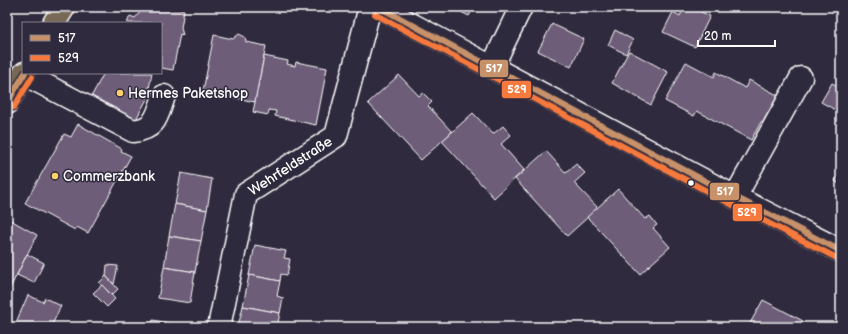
<svg xmlns="http://www.w3.org/2000/svg" width="848" height="334" font-family="'Balsamiq Sans',sans-serif">
	<style>
		.building { fill: #6d5d78; stroke: #fff }
		.lines { fill: none; stroke-linecap: round; stroke-linejoin: round }
		.minor-casing { stroke: #fff; stroke-width: 25 }
		.major-casing { stroke: #fff; stroke-width: 25 }
		.minor { stroke: #2f2a3d; stroke-width: 22 }
		.major { stroke: #776954; stroke-width: 22 }
		.bus-1-casing { stroke: #2f2a3d; stroke-width: 9 }
		.bus-2-casing { stroke: #2f2a3d; stroke-width: 9 }
		.bus-1 { stroke: #c7916a; stroke-width: 6 }
		.bus-2 { stroke: #f6793e; stroke-width: 6 }
		.poi-dot { fill: #ffd166; stroke: #2f2a3d; stroke-width: 1.5 }
		.bus-dot { fill: #fff; stroke: #2f2a3d; stroke-width: 1.5 }
		.labels { text-anchor: middle; stroke-width: 3; stroke-linejoin: round; paint-order: stroke }
		.poi-label { font-size: 14px; fill: #fff; stroke: #2f2a3d; text-anchor: start }
		.street-label { font-size: 14px; fill: #fff; stroke: #2f2a3d }
		.line-badge { stroke: #2f2a3d; stroke-width: 1.5 }
		.badge-label { font-size: 11px; text-anchor: middle; font-weight: bold; fill: #fff }
	</style>
	<rect width="100%" height="100%" fill="#2f2a3d"/>
	<filter id="ink" filterUnits="userSpaceOnUse"><feTurbulence type="fractalNoise" baseFrequency=".025" numOctaves="2"/><feDisplacementMap in="SourceGraphic" scale="8" xChannelSelector="R" yChannelSelector="G"/><feConvolveMatrix kernelMatrix="1 2 1 2 8 2 1 2 1" color-interpolation-filters="sRGB"/></filter>
	<g filter="url(#ink)">
		<!-- building -->
		<g class="building">
			<polygon points="148,7 169,7 184,10 181,28 183,35 180,34 173,70 161,68 161,23 127,23 130,16 135,18 141,11"/>
			<polygon points="451,7 474,7 469,16"/>
			<polygon points="684,7 691,7 710,16 695,47 663,32 673,12 680,16"/>
			<polygon points="552,24 584,39 571,67 538,51"/>
			<polygon points="615,30 633,40 626,54 608,45"/>
			<polygon points="239,34 245,37 246,42 266,46 255,102 203,91 214,35 233,39"/>
			<polygon points="629,51 668,72 651,105 612,83"/>
			<polygon points="264,56 288,61 287,64 295,66 296,62 327,68 316,125 275,116 276,111 269,110 268,115 253,112"/>
			<polygon points="686,62 714,77 716,72 745,88 749,80 779,96 765,124 761,122 751,140 697,111 694,116 665,101"/>
			<polygon points="104,73 152,73 147,99 135,121 91,97"/>
			<polygon points="399,75 419,96 423,93 432,102 428,106 452,132 421,160 368,103"/>
			<polygon points="832,83 841,88 841,113 821,102"/>
			<polygon points="473,113 493,134 503,126 511,135 501,144 524,170 494,198 442,141"/>
			<polygon points="78,124 122,149 121,151 131,156 88,233 77,227 75,230 25,203 64,134 71,137"/>
			<polygon points="546,151 566,173 576,164 585,173 574,183 598,208 567,236 515,179"/>
			<polygon points="841,171 841,185 835,181"/>
			<polygon points="181,173 212,179 207,210 175,204"/>
			<polygon points="618,189 645,219 650,216 657,225 653,228 670,247 640,274 587,217"/>
			<polygon points="175,204 207,210 201,241 169,236"/>
			<polygon points="7,218 37,235 7,294"/>
			<polygon points="169,236 201,241 195,272 164,267"/>
			<polygon points="255,245 286,251 284,258 290,259 287,275 281,274 280,281 249,275"/>
			<polygon points="27,254 44,263 34,283 17,275"/>
			<polygon points="107,265 118,266 114,284 106,276"/>
			<polygon points="164,267 195,272 190,303 158,298"/>
			<polygon points="249,275 280,281 277,296 283,298 280,313 243,306"/>
			<polygon points="106,276 118,289 112,295 99,283"/>
			<polygon points="102,285 115,299 107,307 93,293"/>
			<polygon points="28,295 43,302 45,298 61,306 51,327 14,327"/>
			<polygon points="763,300 803,321 800,327 748,327"/>
			<polygon points="243,306 280,313 277,327 238,327"/>
			<polygon points="153,320 184,326 184,327 151,327"/>
		</g>
		<g class="lines">
			<!-- minor casing -->
			<g class="minor-casing">
				<g id="minor">
					<polyline points="379,7 735,197 841,251"/>
					<polyline points="492,67 521,7"/>
					<path d="M 24,74 L 133,131 C 156,129 157,116 164,96"/>
					<polyline points="735,197 801,78"/>
					<path id="s1" d="M 219,327 L 246,194 L 336,136 L 370,7"/>
				</g>
			</g>
			<!-- major casing -->
			<g class="major-casing">
				<g id="major">
					<polyline points="54,23 64,7"/>
					<polyline points="7,103 25,73"/>
				</g>
			</g>
			<!-- minor -->
			<use href="#minor" class="minor"/>
			<!-- major -->
			<use href="#major" class="major"/>
			<!-- bus-1 casing -->
			<g class="bus-1-casing">
				<g id="bus-1">
					<polyline points="379,7 735,197 841,251"/>
					<polyline points="7,103 25,73"/>
				</g>
			</g>
			<!-- bus-2 casing -->
			<g class="bus-2-casing">
				<g id="bus-2">
					<polyline points="375,14 731,204 837,258"/>
					<polyline points="14,107 32,77"/>
				</g>
			</g>
			<!-- bus-1 -->
			<use href="#bus-1" class="bus-1"/>
			<!-- bus-2 -->
			<use href="#bus-2" class="bus-2"/>
		</g>
	</g>
	<!-- markers -->
	<g class="poi-dot">
		<circle cx="120" cy="93" r="4"/>
		<circle cx="55" cy="176" r="4"/>
	</g>
	<circle class="bus-dot" cx="691" cy="183" r="3.5"/>
	<g class="labels">
		<!-- poi labels -->
		<g class="poi-label">
			<text x="128" y="98">Hermes Paketshop</text>
			<text x="63" y="181">Commerzbank</text>
		</g>
		<!-- street labels -->
		<g class="street-label">
			<text dy="5" stroke="none"><textPath href="#s1" startOffset="188">Wehrfeldstraße</textPath></text>
		</g>
	</g>
	<g class="line-badge">
		<rect x="479" y="59" width="30" height="19" rx="4" fill="#c7916a"/>
		<rect x="501" y="80" width="31" height="19" rx="4" fill="#f6793e"/>
		<rect x="709" y="182" width="31" height="19" rx="4" fill="#c7916a"/>
		<rect x="732" y="203" width="31" height="19" rx="4" fill="#f6793e"/>
	</g>
	<g class="badge-label">
		<text x="494" y="72">517</text>
		<text x="517" y="93">529</text>
		<text x="725" y="195">517</text>
		<text x="747" y="216">529</text>
	</g>
	<!-- margin -->
	<rect width="848" height="334" fill="none" stroke="#2f2a3d" stroke-width="24"/>
	<rect x="12" y="12" width="824" height="310" fill="none" stroke="#fff" stroke-width="1.5" filter="url(#ink)"/>
	<!-- legend -->
	<rect x="22" y="22" width="140" height="52" fill="#2f2a3d" stroke="#827f8b"/>
	<rect x="30" y="35" width="20" height="6" fill="#c7916a" stroke="#827f8b"/>
	<text x="58" y="42" font-size="12" fill="#ffffff">517</text>
	<rect x="30" y="55" width="20" height="6" fill="#f6793e" stroke="#827f8b"/>
	<text x="58" y="62" font-size="12" fill="#ffffff">529</text>
	<!-- scale -->
	<path d="M698 40v6h77v-6" fill="none" stroke="#ffffff" stroke-width="2"/>
	<text x="704" y="40" font-size="12" fill="#ffffff" stroke="#2f2a3d" stroke-width="3" paint-order="stroke">20 m</text>
</svg>
